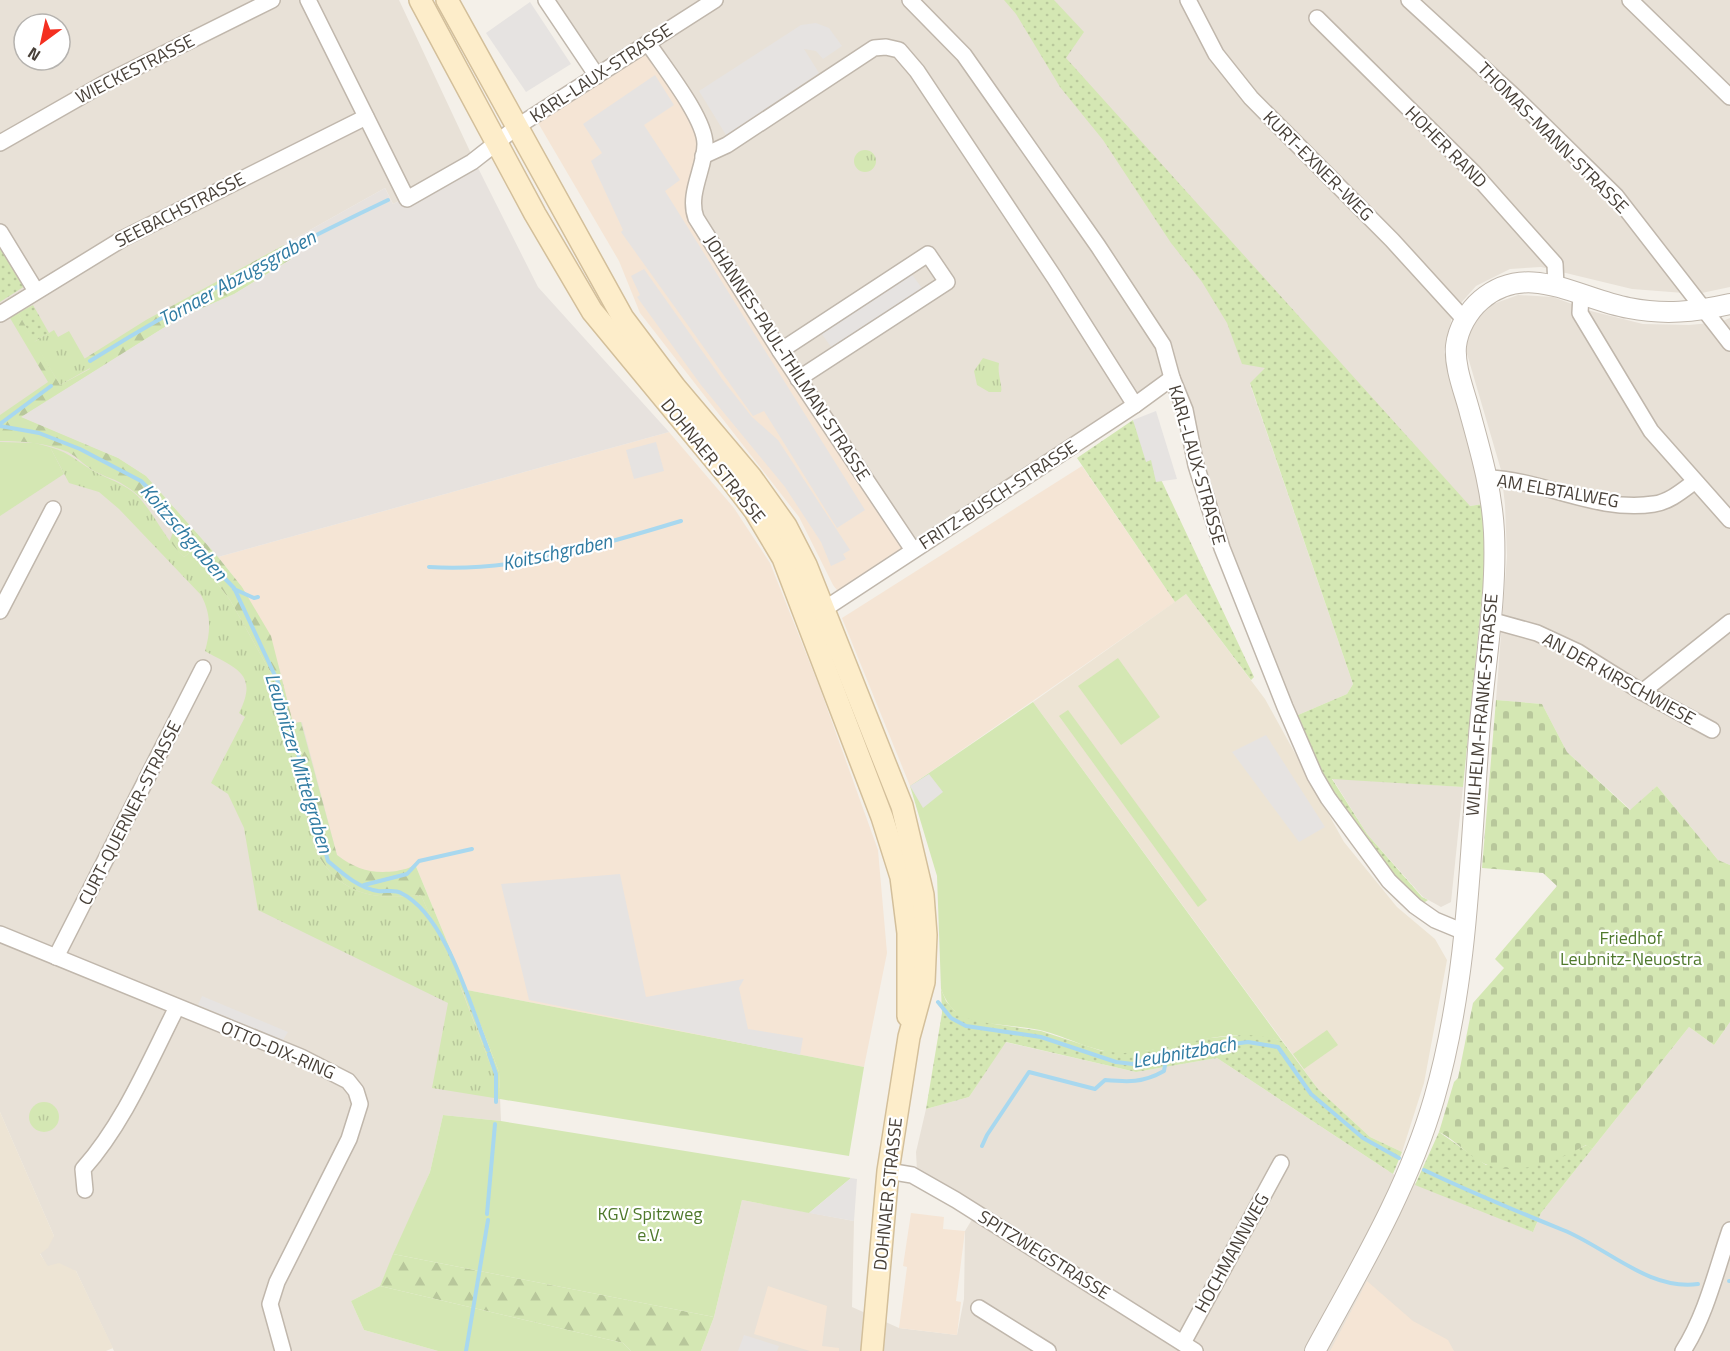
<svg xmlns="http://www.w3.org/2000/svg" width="1730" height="1351" font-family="'Titillium Web',sans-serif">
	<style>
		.residential { fill: #e8e1d7; fill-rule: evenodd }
		.commercial { fill: #f5e5d5 }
		.industrial { fill: #e7e2de }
		.education { fill: #ede4d4 }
		.grass { fill: url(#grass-dots) }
		.forest { fill: url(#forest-firs) }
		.cemetery { fill: url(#cemetery-stones) }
		.park { fill: url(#park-tufts) }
		.garden { fill: #d4e7b3 }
		.parking { fill: #e6e3e1 }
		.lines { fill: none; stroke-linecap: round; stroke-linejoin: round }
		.stream { stroke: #a8d8ef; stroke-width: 4 }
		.minor-casing { stroke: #c0b7ac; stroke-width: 18 }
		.tertiary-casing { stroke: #c0b7ac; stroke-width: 22 }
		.secondary-casing { stroke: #d3bf9a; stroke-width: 24 }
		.minor { stroke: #fff; stroke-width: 15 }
		.tertiary { stroke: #fff; stroke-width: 20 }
		.secondary { stroke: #fdedca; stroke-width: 21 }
		.labels { text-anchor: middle; stroke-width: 4.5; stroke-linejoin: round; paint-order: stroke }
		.street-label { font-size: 18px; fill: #484038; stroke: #fff }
		.park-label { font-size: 18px; fill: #4f792c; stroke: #fff }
		.water-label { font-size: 20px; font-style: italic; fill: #307ba2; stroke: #fff }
	</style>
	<defs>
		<pattern id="grass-dots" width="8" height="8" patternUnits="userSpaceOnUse" patternTransform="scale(1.5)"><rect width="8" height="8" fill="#d4e7b3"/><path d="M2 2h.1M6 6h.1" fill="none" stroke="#b8c79b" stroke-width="1.8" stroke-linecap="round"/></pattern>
		<pattern id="forest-firs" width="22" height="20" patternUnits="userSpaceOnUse" patternTransform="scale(1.5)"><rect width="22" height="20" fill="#d4e7b3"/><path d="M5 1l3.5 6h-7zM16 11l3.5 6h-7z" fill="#b8c79b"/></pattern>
		<pattern id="cemetery-stones" width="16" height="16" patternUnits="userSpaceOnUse" patternTransform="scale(1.5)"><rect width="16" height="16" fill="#d4e7b3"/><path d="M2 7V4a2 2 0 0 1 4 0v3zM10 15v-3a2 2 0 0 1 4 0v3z" fill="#b8c79b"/></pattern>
		<pattern id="park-tufts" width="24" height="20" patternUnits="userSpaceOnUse" patternTransform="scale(1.5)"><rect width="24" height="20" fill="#d4e7b3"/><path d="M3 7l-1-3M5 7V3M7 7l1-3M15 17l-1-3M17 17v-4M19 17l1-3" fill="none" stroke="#b8c79b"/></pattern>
	</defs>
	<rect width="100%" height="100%" fill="#f4f0e9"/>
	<!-- residential -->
	<g class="residential">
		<path d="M 0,0 L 399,0 L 475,162 L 393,204 L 385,188 L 285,244 L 292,259 L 234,294 L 179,318 L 22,417 L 118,458 L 146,476 L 218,557 L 242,587 L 432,907 L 499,1072 L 501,1121 L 443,1115 L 430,1172 L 380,1286 L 351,1301 L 364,1330 L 438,1351 L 114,1351 L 76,1271 L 47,1266 L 40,1253 L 54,1236 L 0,1112 ZM 24,24 L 60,24 L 60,60 L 24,60 Z"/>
		<polygon points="546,0 1730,0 1730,287 1697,294 1632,289 1541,267 1510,269 1476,286 1453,312 1444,352 1474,444 1483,504 1470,506 1250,384 1353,684 1347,694 1291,718 1242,601 1172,378 913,550"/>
		<polygon points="1518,295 1553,297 1591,311 1643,324 1689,325 1720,322 1730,318 1730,865 1718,860 1657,786 1631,810 1567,752 1542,704 1496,700 1507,556 1505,505 1501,470 1465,347 1472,323 1493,304"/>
		<polygon points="1332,778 1463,787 1451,902 1441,907 1423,897 1367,834"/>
		<polygon points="1730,1022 1730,1351 701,1351 714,1317 742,1200 854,1221 852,1307 899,1328 957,1335 964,1299 965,1231 979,1208 917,1171 916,1152 926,1109 969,1097 1005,1042 1136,1072 1217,1058 1393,1174 1533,1232 1541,1213 1689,1027 1714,1045"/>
	</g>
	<!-- commercial -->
	<g class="commercial">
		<polygon points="648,43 702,126 693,205 913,550 840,594 833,585 799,517 640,313 619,261 534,116"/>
		<polygon points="669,432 734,508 770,563 819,686 878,850 887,953 864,1067 467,990 415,864 410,869 375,874 353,867 337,855 302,722 293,724 279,667 242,587 218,557"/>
		<polygon points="1082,466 1175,602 910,786 842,618"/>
		<polygon points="911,1213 944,1217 943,1229 965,1231 956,1301 961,1302 957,1335 899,1328 907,1267 903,1266"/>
		<polygon points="1367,1281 1413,1321 1448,1340 1454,1351 1330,1351"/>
		<polygon points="768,1286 827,1306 822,1346 839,1348 839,1351 810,1351 754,1334"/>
	</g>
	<!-- industrial -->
	<polygon class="industrial" points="475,162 538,287 669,432 218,557 146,476 118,458 21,417 179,318 234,294 292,259 285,244 385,188 393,204"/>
	<!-- education -->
	<g class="education">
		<polygon points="1186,594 1265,699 1344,842 1397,907 1435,939 1447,960 1424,1083 1402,1152 1370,1137 1318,1089 1033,702"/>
		<polygon points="0,1112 54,1236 48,1248 40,1254 48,1266 59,1263 76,1271 113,1348 106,1351 0,1351"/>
	</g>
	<!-- grass -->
	<g class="grass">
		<polygon points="1004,0 1054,0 1084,32 1066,58 1470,506 1483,504 1486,556 1463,787 1332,779 1367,834 1422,897 1428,900 1422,904 1351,832 1291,718 1347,694 1353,684 1250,383 1265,368 1242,364 1227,323 1202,282 1171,243 1103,140 1060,87 1016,14"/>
		<polygon points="0,245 25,286 0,302"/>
		<polygon points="33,305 49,333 34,342 18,313"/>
		<polygon points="1133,420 1254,677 1251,680 1186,594 1175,602 1077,458"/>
		<polygon points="941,989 946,1001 955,1011 994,1024 1041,1031 1102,1051 1145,1051 1200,1039 1241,1035 1264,1035 1282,1041 1318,1089 1370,1137 1402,1152 1393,1174 1217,1058 1136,1072 1006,1042 969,1097 926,1109 942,1013"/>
		<polygon points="467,990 499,1072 500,1099 494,1098 494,1074 463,992"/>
		<polygon points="1439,1132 1486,1165 1559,1157 1587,1145 1592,1149 1541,1213 1533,1232 1415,1185"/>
	</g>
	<!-- forest -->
	<g class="forest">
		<path d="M 284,245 L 291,259 L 234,294 L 179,318 L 21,417 L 118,458 L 146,476 L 218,557 L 242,587 L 271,636 L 293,723 L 301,722 L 337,855 C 357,870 372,874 397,871 C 404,869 409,869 415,864 L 467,990 L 463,992 L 421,895 C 372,901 338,894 314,848 L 276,682 L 230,600 L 192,551 L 184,557 L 169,543 L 173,532 C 157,513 138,491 115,480 C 110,478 104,476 98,473 C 87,468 79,458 68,452 C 47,443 22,441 0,441 L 0,415 L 48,382 L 10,318 L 18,313 L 60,385 L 90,369 L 84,359 L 146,320 Z"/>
		<polygon points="393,1254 714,1317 701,1351 631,1351 623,1343 380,1286"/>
	</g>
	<!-- cemetery -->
	<path class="cemetery" d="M 1496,700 L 1542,704 L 1567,752 L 1630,810 L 1657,786 L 1718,860 L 1730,865 L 1730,1022 L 1714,1045 L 1689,1027 L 1592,1149 L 1586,1145 C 1559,1160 1515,1178 1485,1164 C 1468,1156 1456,1140 1439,1132 L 1454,1082 L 1458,1078 L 1473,1003 L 1504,968 L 1495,959 L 1557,886 L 1543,873 L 1482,868 Z"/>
	<!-- park -->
	<g class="park">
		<circle cx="865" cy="161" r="11"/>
		<polygon points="54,330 58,337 69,331 90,368 60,385 34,342"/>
		<path d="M 983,358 L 999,363 C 997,374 1003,387 1001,392 L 989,392 L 977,385 L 974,371 Z"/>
		<path d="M 50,447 C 71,453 80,464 99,474 C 115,482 130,486 142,501 C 158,520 165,539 184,557 L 192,551 L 230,600 L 276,682 L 314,848 C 338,894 372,901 421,895 L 454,970 L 494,1074 L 494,1098 L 432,1088 L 448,1003 L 258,910 L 244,828 L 228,794 L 211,783 L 245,717 L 239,713 C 259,673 236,669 205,651 C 211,630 211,614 201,595 L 119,509 L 99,492 L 69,483 Z"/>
		<circle cx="44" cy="1117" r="15"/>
	</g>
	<!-- garden -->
	<g class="garden">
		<polygon points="0,442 35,443 50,447 64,474 0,516"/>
		<polygon points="1118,658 1160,717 1121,745 1078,686"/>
		<path d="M 1033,702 L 1282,1041 C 1228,1023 1178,1051 1124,1053 C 1093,1053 1069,1037 1040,1030 C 1016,1025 990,1026 967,1018 C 953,1013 946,1002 941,989 L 937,876 L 910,786 Z"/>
		<polygon points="1068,710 1207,900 1198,907 1059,716"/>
		<polygon points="467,990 864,1067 849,1156 500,1099 499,1072"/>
		<polygon points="1327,1030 1338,1045 1304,1069 1293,1054"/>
		<polygon points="443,1115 501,1121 851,1178 809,1213 742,1200 714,1317 393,1254 430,1172"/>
		<polygon points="380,1286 623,1343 631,1351 438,1351 364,1330 351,1301"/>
	</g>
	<!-- parking -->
	<g class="parking">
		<polygon points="530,2 571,64 526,92 486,33"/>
		<polygon points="816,23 829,28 842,46 823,59 816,51 804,49 819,73 726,135 699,91 801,25"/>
		<polygon points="655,75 674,105 644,125 680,180 665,191 865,510 837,528 764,411 753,416 621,232 623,230 591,161 602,153 583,124"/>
		<polygon points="644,269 722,379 752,417 778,440 850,550 843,554 846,559 831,566 821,542 785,487 701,385 637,297 640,295 631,276"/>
		<polygon points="911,273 924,291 834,351 821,333"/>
		<polygon points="1156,411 1177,479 1156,482 1151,460 1146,462 1133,420"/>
		<polygon points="656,442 664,471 634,479 626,450"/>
		<polygon points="1266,735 1325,827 1299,842 1232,752"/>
		<polygon points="929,774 943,792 923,808 910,786"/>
		<polygon points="620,874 646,997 744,979 739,988 748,1029 803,1038 800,1055 529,1000 501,884"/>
		<polygon points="202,996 288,1032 283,1040 198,1005"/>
		<polygon points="851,1178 857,1179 854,1221 809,1213"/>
		<polygon points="744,1335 779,1346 777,1351 738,1351"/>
	</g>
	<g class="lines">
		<!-- stream -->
		<g class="stream">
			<path d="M 90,361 C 186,301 285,249 388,200"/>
			<polyline points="0,424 51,386"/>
			<path d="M 0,426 L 39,433 L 80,449 L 141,481 L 151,491 L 182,534 L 234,588 L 278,682 L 328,861 C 342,873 358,888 378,891 C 386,892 394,889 401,893 C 446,915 470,1005 488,1050"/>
			<path d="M 429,567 C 515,573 600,545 681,521"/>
			<polyline points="234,589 254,598 258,597"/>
			<polyline points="364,885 407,874 419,861 472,849"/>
			<polyline points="938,1002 951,1018 966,1026 1041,1037 1116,1062 1133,1064 1167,1053 1248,1042 1278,1047 1311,1094 1363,1138 1399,1158"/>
			<polyline points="489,1054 496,1074 496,1102"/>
			<path d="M 982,1146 L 987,1135 L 1029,1072 L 1095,1089 L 1105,1080 C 1128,1082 1143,1083 1164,1071 L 1167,1054"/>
			<path d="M 1424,1170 C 1470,1192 1516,1211 1563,1230 C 1606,1247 1649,1291 1698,1284"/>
			<polyline points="487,1214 495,1124"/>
			<polyline points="1729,1281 1730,1281"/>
			<polyline points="466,1351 488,1220"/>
		</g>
		<!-- minor casing -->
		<g class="minor-casing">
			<g id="minor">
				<polyline points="308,0 407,199 472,162 518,126 715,0"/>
				<polyline points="546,0 597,76"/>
				<polyline points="910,0 964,55 1098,246 1163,345 1172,378 1185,410 1196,465 1222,548 1285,707 1315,776 1328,798 1389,881 1415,906 1435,920 1464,932"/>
				<polyline points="1188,0 1216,54 1251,98 1392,240 1464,319"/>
				<polyline points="1409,0 1516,98 1616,196 1730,343"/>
				<polyline points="1630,0 1730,97"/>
				<polyline points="1317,18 1474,173 1555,264 1556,287"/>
				<path d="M 648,43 C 663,66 705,118 705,144 C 705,168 687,194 696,218 L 780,351 L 913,550"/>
				<polyline points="0,143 105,83 272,0"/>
				<polyline points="703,156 727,145 874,48 886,47 899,50 917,71 1054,277 1135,405"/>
				<polyline points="0,232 36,291"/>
				<polyline points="1581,294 1580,313 1651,431 1730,520"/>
				<polyline points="0,314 124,238 366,117"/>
				<polyline points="780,351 928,254 947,282 798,379"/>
				<path d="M 1489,478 C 1543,480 1598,513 1654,504 C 1669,502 1682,491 1694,482"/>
				<polyline points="823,610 1135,405 1172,378"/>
				<polyline points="0,611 53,509"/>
				<polyline points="1490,620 1537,633 1578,652 1642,692 1712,730"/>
				<polyline points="1642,692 1730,622"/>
				<polyline points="0,934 301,1057 348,1081 356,1091 360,1104 349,1139 277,1282 270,1304 283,1351"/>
				<polyline points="56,957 203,668"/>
				<polyline points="888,1171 912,1175 956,1200 1195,1351"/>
				<path d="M 85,1190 L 83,1169 C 124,1123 149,1062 177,1007"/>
				<polyline points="979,1308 1048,1351"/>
				<polyline points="1183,1343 1281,1163"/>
				<path d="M 1683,1351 C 1706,1315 1716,1271 1730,1230"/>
			</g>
		</g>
		<!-- tertiary casing -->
		<g class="tertiary-casing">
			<path id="tertiary" d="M 1315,1351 C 1359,1270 1408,1189 1434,1099 C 1468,982 1470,857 1479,736 C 1484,668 1497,600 1494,532 C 1492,491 1481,453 1470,413 C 1465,393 1454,367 1456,346 C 1458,329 1468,311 1481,300 C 1528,260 1578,299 1629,308 C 1664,315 1695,312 1730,304"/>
		</g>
		<!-- secondary casing -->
		<g class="secondary-casing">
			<g id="secondary">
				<polyline points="420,0 535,214 592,311 729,477 755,511 783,558 882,817 901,877 908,933 908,1016"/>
				<polyline points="447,0 623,318 675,387 751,477 786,526 806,565 902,806 923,895 926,935 924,982 909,1037 888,1171 872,1351"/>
			</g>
		</g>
		<!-- minor -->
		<use href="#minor" class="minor"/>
		<!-- tertiary -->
		<use href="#tertiary" class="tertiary"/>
		<!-- secondary -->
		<use href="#secondary" class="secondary"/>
	</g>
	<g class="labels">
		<!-- street labels -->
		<g class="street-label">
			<text transform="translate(135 69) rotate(-27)" y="6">WIECKESTRASSE</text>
			<text transform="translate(601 73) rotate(-33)" y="6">KARL-LAUX-STRASSE</text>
			<text transform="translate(1553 138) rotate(45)" y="6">THOMAS-MANN-STRASSE</text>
			<text transform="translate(1446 147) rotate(45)" y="6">HOHER RAND</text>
			<text transform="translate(1318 166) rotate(45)" y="6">KURT-EXNER-WEG</text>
			<text transform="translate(180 210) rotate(-27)" y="6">SEEBACHSTRASSE</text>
			<text transform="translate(787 358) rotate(57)" y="6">JOHANNES-PAUL-THILMAN-STRASSE</text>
			<text transform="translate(713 461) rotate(51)" y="6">DOHNAER STRASSE</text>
			<text transform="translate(1197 465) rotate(74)" y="6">KARL-LAUX-STRASSE</text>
			<text transform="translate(1558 491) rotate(10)" y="6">AM ELBTALWEG</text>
			<text transform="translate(998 495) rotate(-33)" y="6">FRITZ-BUSCH-STRASSE</text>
			<text transform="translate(1619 679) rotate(29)" y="6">AN DER KIRSCHWIESE</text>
			<text transform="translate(1482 705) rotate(-85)" y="6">WILHELM-FRANKE-STRASSE</text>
			<text transform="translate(130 813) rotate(-63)" y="6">CURT-QUERNER-STRASSE</text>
			<text transform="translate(278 1050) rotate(23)" y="6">OTTO-DIX-RING</text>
			<text transform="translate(888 1194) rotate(-84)" y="6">DOHNAER STRASSE</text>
			<text transform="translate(1232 1253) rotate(-61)" y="6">HOCHMANNWEG</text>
			<text transform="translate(1044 1255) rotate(32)" y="6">SPITZWEGSTRASSE</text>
		</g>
		<!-- park labels -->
		<g class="park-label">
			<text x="1631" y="944">Friedhof<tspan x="1631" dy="21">Leubnitz-Neuostra</tspan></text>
			<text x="650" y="1220">KGV Spitzweg<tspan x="650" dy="21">e.V.</tspan></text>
		</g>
		<!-- water labels -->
		<g class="water-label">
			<text transform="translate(237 278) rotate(-29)" y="7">Tornaer Abzugsgraben</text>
			<text transform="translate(184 532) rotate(49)" y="7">Koitzschgraben</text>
			<text transform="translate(557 552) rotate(-12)" y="7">Koitschgraben</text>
			<text transform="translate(299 763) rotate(73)" y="7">Leubnitzer Mittelgraben</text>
			<text transform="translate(1184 1052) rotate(-10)" y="7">Leubnitzbach</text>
		</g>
	</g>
	<!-- north arrow -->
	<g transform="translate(42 42) rotate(213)"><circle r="28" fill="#ffffff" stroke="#b6b3af" stroke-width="1.5"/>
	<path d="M0-4.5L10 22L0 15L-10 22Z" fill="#f42f20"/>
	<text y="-9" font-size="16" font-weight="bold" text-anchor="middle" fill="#484038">N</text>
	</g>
</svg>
